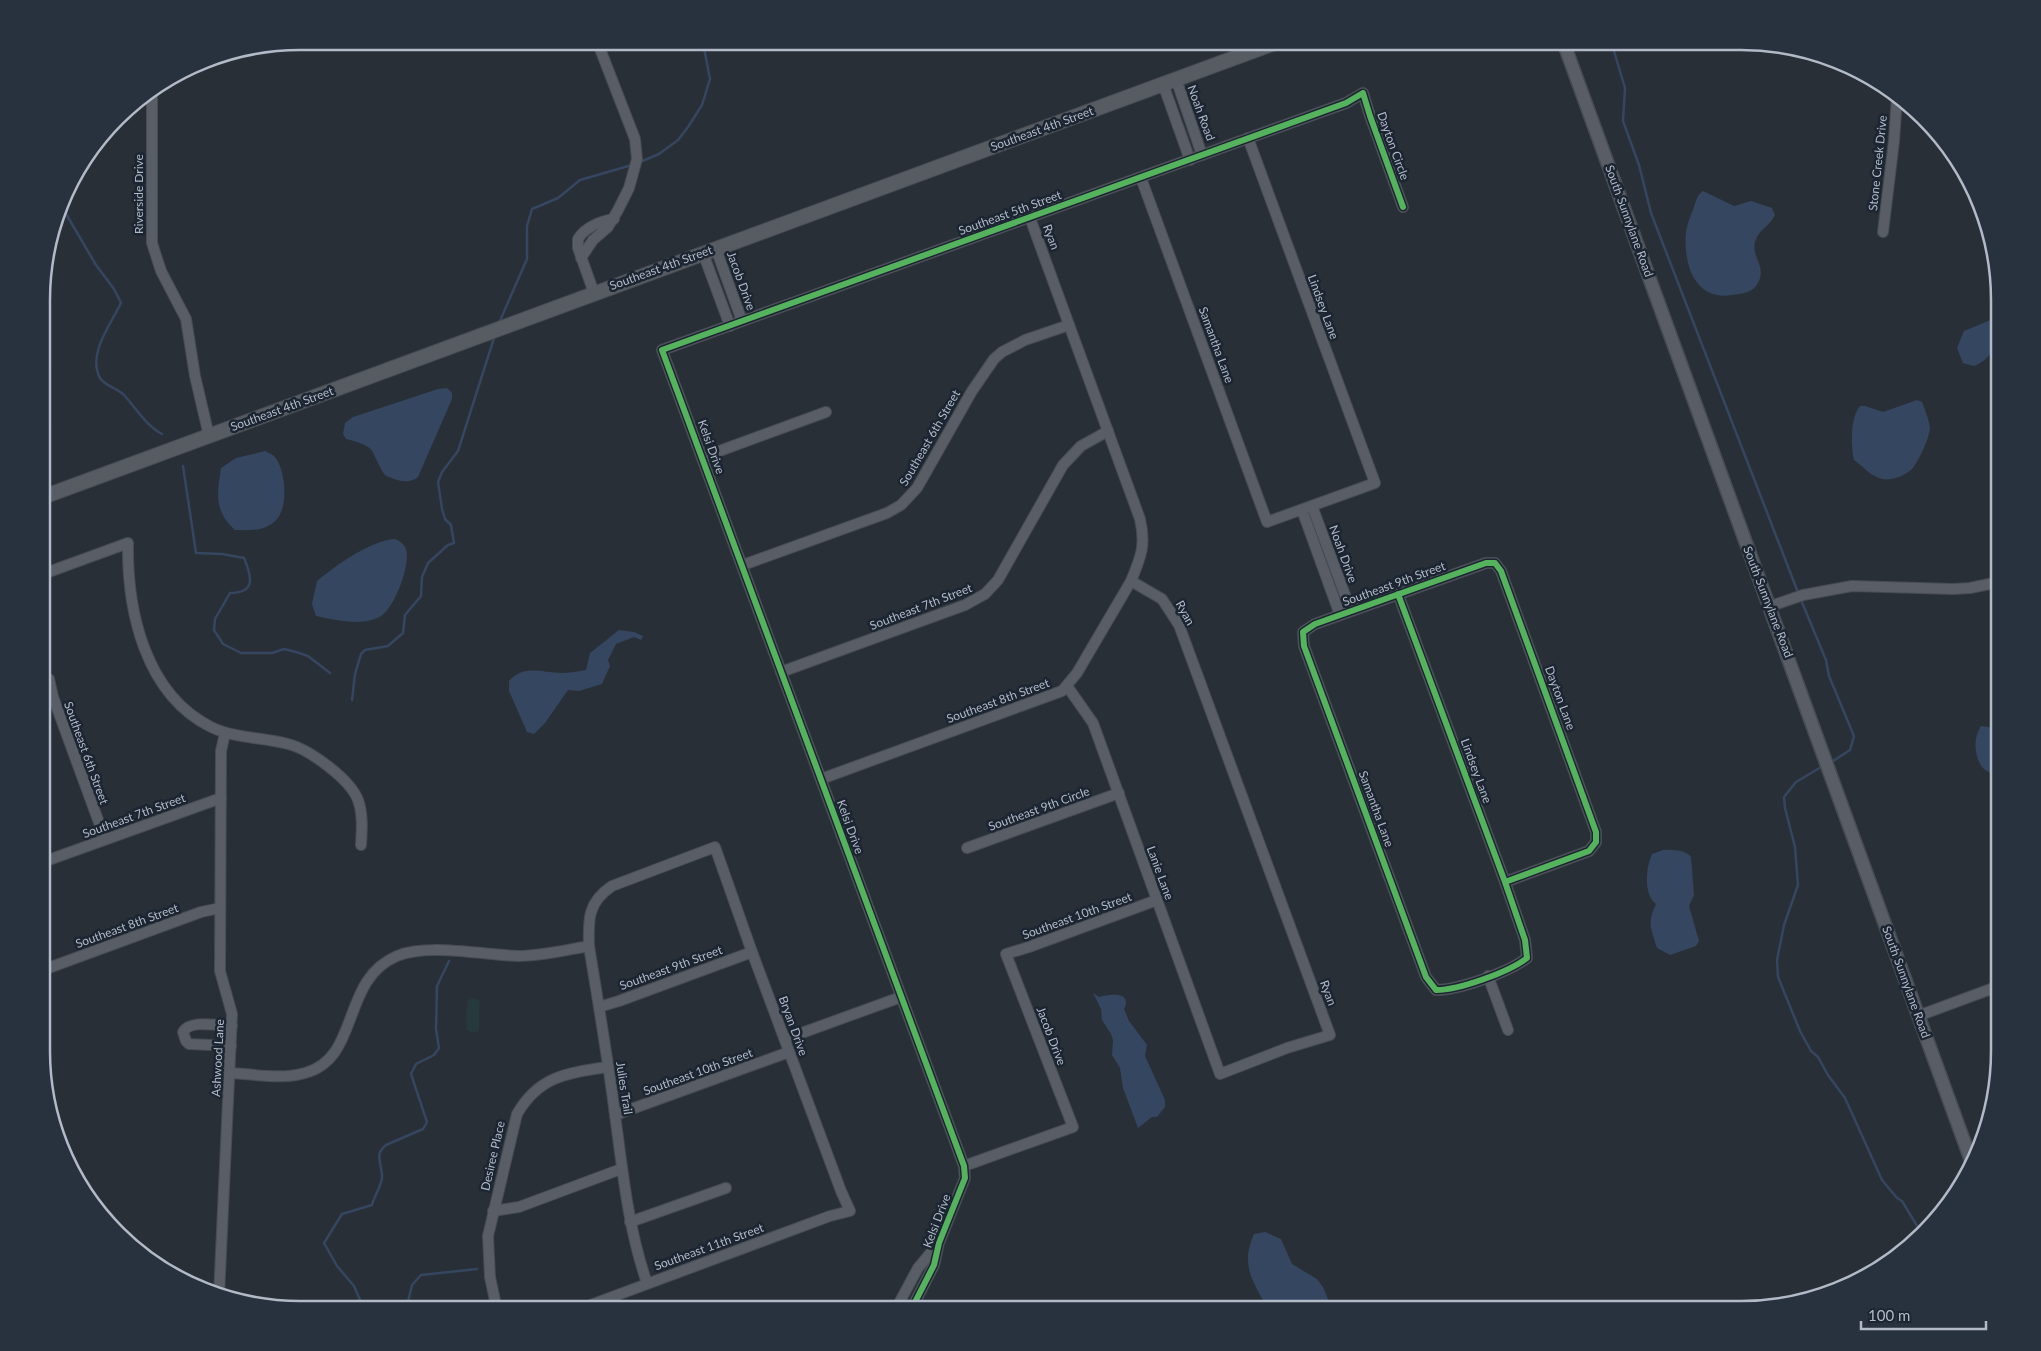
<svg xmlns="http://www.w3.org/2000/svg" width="2041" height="1351" font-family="Lato,sans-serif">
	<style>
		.green { fill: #26393d }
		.water { fill: #354660 }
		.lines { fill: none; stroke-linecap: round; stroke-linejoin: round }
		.stream { stroke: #354660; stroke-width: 2.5 }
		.minor-casing { stroke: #474b52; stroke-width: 12 }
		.tertiary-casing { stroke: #474b52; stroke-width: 15 }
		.secondary-casing { stroke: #474b52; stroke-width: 16 }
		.minor { stroke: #595d65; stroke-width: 10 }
		.tertiary { stroke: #595d65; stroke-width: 12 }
		.secondary { stroke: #575c63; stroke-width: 14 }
		.cycleway-casing { stroke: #1c2532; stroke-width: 9 }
		.cycleway { stroke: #56b35d; stroke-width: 6 }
		.labels { text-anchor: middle; stroke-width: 5; stroke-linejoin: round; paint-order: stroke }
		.street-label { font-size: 12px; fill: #b2bac8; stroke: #1c2532 }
		.rim { fill: none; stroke: #b2bac8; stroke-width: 2.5 }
	</style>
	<rect width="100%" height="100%" fill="#292f37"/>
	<!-- green -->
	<path class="green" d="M 473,998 L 480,1001 C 478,1012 480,1020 479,1031 L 473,1033 L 467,1030 L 466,1016 L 468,1000 Z"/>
	<!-- water -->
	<g class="water">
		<path d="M 1703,191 L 1734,206 L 1751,201 L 1772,208 L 1775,215 C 1770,226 1758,230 1755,242 C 1751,258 1769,268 1756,286 C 1751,293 1740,294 1732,295 C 1694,301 1683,263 1686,232 C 1687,225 1690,217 1693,210 C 1695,204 1697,194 1703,191 Z"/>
		<path d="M 1993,319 L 1999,320 C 1999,340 1993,359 1974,366 L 1963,363 L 1957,348 L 1964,331 Z"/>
		<path d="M 447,388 L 452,393 L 452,399 L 418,477 C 408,485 395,480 385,475 C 368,449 380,448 346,439 L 343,434 L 345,423 L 353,417 L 438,389 Z"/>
		<path d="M 1917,400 L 1922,402 C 1925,410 1929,420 1930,428 C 1930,437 1917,465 1911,470 C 1904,476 1891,481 1882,479 C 1870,476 1864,467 1854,460 C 1851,445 1850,418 1860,406 L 1865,406 L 1883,412 Z"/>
		<path d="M 265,451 C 270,454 275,455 277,460 C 286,474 288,509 276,520 C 265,532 249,530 235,530 C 214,511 217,494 221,468 L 236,458 Z"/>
		<path d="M 395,539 C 400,541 404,544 406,549 C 411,564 395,607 381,616 C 363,627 336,620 316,616 L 312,604 L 317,581 C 335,566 371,540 395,539 Z"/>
		<path d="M 619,630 L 634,632 L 643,636 L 641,640 L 634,637 L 616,644 L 608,660 L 610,666 L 602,684 L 579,691 L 568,690 L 545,723 L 534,734 L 527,732 L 509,691 L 509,681 C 525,664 541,673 562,673 C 569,673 578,671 586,670 L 590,653 Z"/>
		<path d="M 1981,726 L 1989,727 L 1999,733 L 1999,777 C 1994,774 1986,772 1982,767 C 1974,755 1973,738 1981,726 Z"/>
		<path d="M 1663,850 C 1672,850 1685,849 1691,857 L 1694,895 L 1689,906 L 1699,941 L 1696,946 L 1670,955 L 1657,948 C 1651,928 1647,923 1656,904 C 1643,894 1646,867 1652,854 Z"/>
		<path d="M 1093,993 L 1099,997 C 1109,994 1133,991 1124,1009 L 1129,1021 L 1147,1045 L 1145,1056 L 1165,1100 L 1165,1107 L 1157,1117 L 1152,1117 L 1138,1128 L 1123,1088 L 1120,1068 L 1112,1055 L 1113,1040 L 1111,1034 L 1102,1020 L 1101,1009 Z"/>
		<path d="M 1265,1232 L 1281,1239 L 1292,1264 L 1317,1279 L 1323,1287 L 1332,1309 L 1268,1309 C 1253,1282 1240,1265 1254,1234 Z"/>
	</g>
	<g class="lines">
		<!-- stream -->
		<g class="stream">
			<polyline points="1611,41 1625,88 1623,121 1639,165 1651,213 1799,595"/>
			<polyline points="640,162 659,154 678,140 688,127 702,105 710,79 704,48 707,41"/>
			<path d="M 62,207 L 96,265 L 114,289 L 121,303 C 111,324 87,354 100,378 C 106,387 118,388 125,396 C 136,409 147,426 162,434"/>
			<polyline points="499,323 527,259 527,226 532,209 558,198 580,180 632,165"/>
			<path d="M 183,466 L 196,553 L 222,554 L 244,558 C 252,577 256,593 230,593 L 215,619 L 214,630 L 223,644 L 241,653 L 272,653 L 284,649 L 296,652 L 308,656 L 330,673"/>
			<polyline points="1801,600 1826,660 1829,676 1854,736 1850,750 1830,763"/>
			<polyline points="352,700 355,674 361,654 365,650 388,646 403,633 405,615 421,596 422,577 428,563 448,545 454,543 451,525 445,519 442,509 438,482 442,472 458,451 495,335"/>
			<polyline points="1823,766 1796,782 1784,797 1785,808 1795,847 1798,885 1784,925 1777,960 1778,977 1800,1031 1811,1051 1818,1057 1828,1075 1845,1098 1882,1180 1897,1198 1902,1201 1922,1234"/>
			<path d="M 359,1310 L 361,1302 L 354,1286 L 337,1266 L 324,1243 L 342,1214 L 372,1205 C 374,1196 381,1187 382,1178 C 383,1165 373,1155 386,1145 L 423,1129 L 427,1122 L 411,1074 L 416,1064 L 434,1055 L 439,1048 L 436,1029 L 437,986 L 449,961"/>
			<polyline points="406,1310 412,1285 421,1275 477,1269"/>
		</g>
		<!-- minor casing -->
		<g class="minor-casing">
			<g id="minor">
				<polyline points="1176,79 1202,155"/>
				<polyline points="1163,84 1190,160"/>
				<polyline points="152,92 152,243 161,271 186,319 195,376 209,436"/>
				<polyline points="1141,178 1267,522 1375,483 1248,138"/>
				<path d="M 1030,218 L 1140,519 C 1146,545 1141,557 1131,581 L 1162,599 L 1179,625 L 1330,1035 L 1287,1048 L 1220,1074 L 1093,723 L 1067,686"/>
				<polyline points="1883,232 1894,141 1897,96"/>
				<polyline points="716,249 742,321"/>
				<polyline points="703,253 730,326"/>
				<polyline points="581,258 593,240 608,227 618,210 629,188 637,159 635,139 597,41"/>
				<path d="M 594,293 L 578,248 L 578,239 C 585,227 601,221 614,219"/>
				<polyline points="703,457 826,412"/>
				<polyline points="1312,506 1351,611"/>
				<polyline points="1302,510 1340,615"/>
				<polyline points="743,565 887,513 901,505 917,488 972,391 994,359 1002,352 1025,340 1069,325"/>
				<path d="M 43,574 L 128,543 C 127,611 145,694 211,727 C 236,739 262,737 288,744 C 309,749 350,779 358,800 C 363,814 362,829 361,845"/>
				<path d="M 1398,594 L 1505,882 L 1525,940 L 1527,958 C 1509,972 1459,990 1436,990 L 1426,977 L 1304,646 L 1303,632 L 1315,624 L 1486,563 L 1495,563 L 1501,571 L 1596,832 L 1596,842 L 1589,851 L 1505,882"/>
				<polyline points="1768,607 1803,595 1852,586 1953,589 1970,588 1999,582"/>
				<polyline points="781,672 965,605 985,594 998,580 1063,465 1081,446 1108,431"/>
				<polyline points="43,682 49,679 53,697 105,839"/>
				<polyline points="821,779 1062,691 1077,673 1131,581"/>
				<polyline points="967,848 1119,793"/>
				<polyline points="43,862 221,798"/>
				<polyline points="43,970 201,912 220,908"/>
				<polyline points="1488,976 1508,1030"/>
				<polyline points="599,1007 619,1001 752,952"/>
				<polyline points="1918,1016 1999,986"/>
				<polyline points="785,1039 901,997"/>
				<path d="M 231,1046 L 189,1044 L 186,1041 L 183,1032 C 190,1019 218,1026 232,1026"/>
				<path d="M 230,1073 C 254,1074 282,1080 305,1073 C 361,1058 340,980 397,956 C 428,943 483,955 518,956 C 541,956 566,950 589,946"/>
				<polyline points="615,1115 789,1052"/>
				<polyline points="964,1166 1073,1127 1006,954 1029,947 1157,900"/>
				<polyline points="493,1211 519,1207 621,1169"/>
				<polyline points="630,1222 726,1188"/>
				<polyline points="219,1296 232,1014 220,971 221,751 225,733"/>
				<polyline points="897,1307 918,1268 938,1244"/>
				<path d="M 497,1310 L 490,1277 L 488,1236 L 517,1114 C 539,1076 567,1073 608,1067"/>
				<path d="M 577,1310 L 830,1216 L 850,1211 L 841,1191 L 752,952 L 715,847 L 612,886 C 588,902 588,919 589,946 C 598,1002 608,1059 615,1115 C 623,1173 628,1228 647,1283"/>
				<polyline points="911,1310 934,1265 939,1243 965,1178 964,1166 662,350 1346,103 1363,93 1370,116 1403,207"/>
			</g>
		</g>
		<!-- tertiary casing -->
		<g class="tertiary-casing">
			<polyline id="tertiary" points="1563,41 1972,1163"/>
		</g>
		<!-- secondary casing -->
		<g class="secondary-casing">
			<polyline id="secondary" points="43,497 1280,41"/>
		</g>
		<!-- minor -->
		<use href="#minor" class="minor"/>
		<!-- tertiary -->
		<use href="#tertiary" class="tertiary"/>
		<!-- secondary -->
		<use href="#secondary" class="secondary"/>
		<!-- cycleway casing -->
		<g class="cycleway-casing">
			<g id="cycleway">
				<path d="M 1398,594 L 1505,882 L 1525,940 L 1527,958 C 1509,972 1459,990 1436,990 L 1426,977 L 1304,646 L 1303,632 L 1315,624 L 1486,563 L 1495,563 L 1501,571 L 1596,832 L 1596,842 L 1589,851 L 1505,882"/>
				<polyline points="911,1310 934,1265 939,1243 965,1178 964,1166 662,350 1346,103 1363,93 1370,116 1403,207"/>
			</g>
		</g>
		<!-- cycleway -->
		<use href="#cycleway" class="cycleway"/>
	</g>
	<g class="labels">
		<!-- street labels -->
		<g class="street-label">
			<text transform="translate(1201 113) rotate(70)" y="4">Noah Road</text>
			<text transform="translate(1042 129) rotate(-20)" y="4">Southeast 4th Street</text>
			<text transform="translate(1393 146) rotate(70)" y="4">Dayton Circle</text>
			<text transform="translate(1878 163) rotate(-84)" y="4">Stone Creek Drive</text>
			<text transform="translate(139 194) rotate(-90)" y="4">Riverside Drive</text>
			<text transform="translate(1010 213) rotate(-20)" y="4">Southeast 5th Street</text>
			<text transform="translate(1629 221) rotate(70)" y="4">South Sunnylane Road</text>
			<text transform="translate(1051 237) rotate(70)" y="4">Ryan</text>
			<text transform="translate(661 268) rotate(-20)" y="4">Southeast 4th Street</text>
			<text transform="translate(741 281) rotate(70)" y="4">Jacob Drive</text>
			<text transform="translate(1323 307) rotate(70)" y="4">Lindsey Lane</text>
			<text transform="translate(1216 345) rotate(70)" y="4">Samantha Lane</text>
			<text transform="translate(282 409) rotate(-20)" y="4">Southeast 4th Street</text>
			<text transform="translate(930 438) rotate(-60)" y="4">Southeast 6th Street</text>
			<text transform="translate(711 447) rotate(70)" y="4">Kelsi Drive</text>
			<text transform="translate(1343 554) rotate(70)" y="4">Noah Drive</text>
			<text transform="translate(1394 584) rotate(-20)" y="4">Southeast 9th Street</text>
			<text transform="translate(1768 602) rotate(69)" y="4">South Sunnylane Road</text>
			<text transform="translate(921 607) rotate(-21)" y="4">Southeast 7th Street</text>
			<text transform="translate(1185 613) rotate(61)" y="4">Ryan</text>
			<text transform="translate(1560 698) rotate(70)" y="4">Dayton Lane</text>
			<text transform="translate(998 701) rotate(-20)" y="4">Southeast 8th Street</text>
			<text transform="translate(86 753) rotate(70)" y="4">Southeast 6th Street</text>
			<text transform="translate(1476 771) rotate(70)" y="4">Lindsey Lane</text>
			<text transform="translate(1039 809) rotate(-20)" y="4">Southeast 9th Circle</text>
			<text transform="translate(1376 809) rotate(70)" y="4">Samantha Lane</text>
			<text transform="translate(134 816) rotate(-20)" y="4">Southeast 7th Street</text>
			<text transform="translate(850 827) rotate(70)" y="4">Kelsi Drive</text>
			<text transform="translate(1160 873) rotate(70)" y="4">Lanie Lane</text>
			<text transform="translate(1077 916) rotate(-20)" y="4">Southeast 10th Street</text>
			<text transform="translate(127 926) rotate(-20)" y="4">Southeast 8th Street</text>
			<text transform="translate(671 968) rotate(-20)" y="4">Southeast 9th Street</text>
			<text transform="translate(1906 982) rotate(70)" y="4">South Sunnylane Road</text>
			<text transform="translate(1328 993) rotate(70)" y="4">Ryan</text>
			<text transform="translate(793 1026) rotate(70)" y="4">Bryan Drive</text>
			<text transform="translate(1051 1036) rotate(69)" y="4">Jacob Drive</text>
			<text transform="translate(218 1058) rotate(-87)" y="4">Ashwood Lane</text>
			<text transform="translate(698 1072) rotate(-20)" y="4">Southeast 10th Street</text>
			<text transform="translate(624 1088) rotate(81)" y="4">Julies Trail</text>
			<text transform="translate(493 1156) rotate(-77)" y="4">Desiree Place</text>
			<text transform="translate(937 1221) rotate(-69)" y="4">Kelsi Drive</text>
			<text transform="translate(709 1247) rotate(-20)" y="4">Southeast 11th Street</text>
		</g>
	</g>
	<!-- crop -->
	<path d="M0 0H2041V1351H0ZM300 50H1741A250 250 0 0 1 1991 300V1051A250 250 0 0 1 1741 1301H300A250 250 0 0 1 50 1051V300A250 250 0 0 1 300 50Z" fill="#28313e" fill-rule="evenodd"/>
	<path class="rim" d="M300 50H1741A250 250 0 0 1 1991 300V1051A250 250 0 0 1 1741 1301H300A250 250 0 0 1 50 1051V300A250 250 0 0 1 300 50Z"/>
	<!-- scale -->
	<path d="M1861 1321v8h125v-8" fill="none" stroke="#b2bac8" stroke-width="2.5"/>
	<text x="1868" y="1321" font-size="15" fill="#b2bac8" stroke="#1c2532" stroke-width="4" paint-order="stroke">100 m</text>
</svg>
